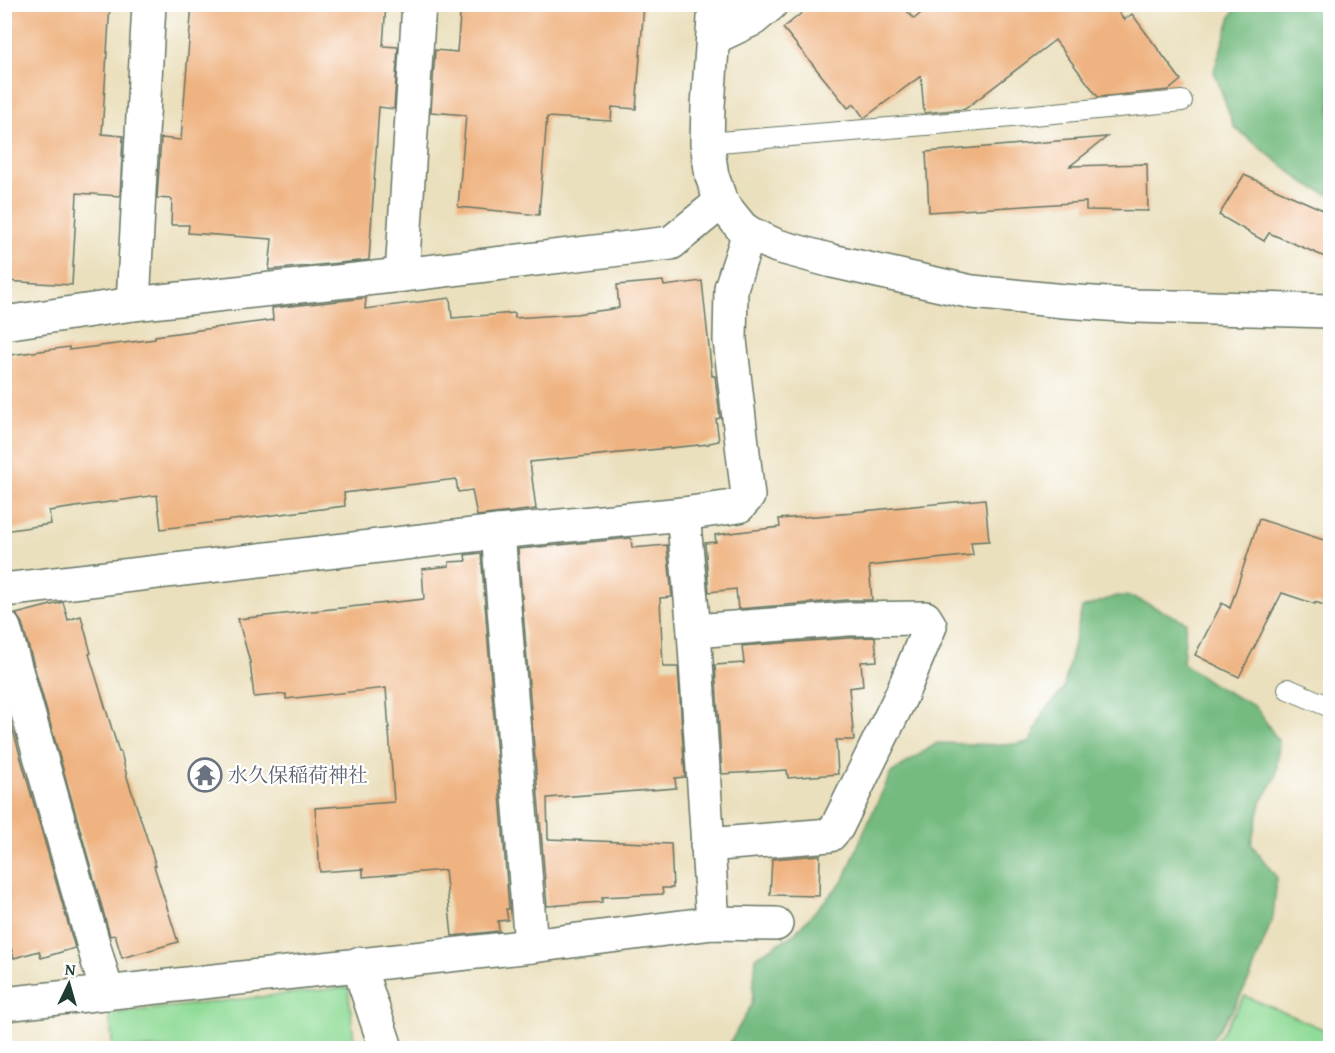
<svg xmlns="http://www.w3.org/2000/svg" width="1335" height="1053" font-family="'Gentium Book Plus','Noto Serif JP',serif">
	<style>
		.green { fill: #90db97; stroke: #588c66; stroke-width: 1.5 }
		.forest { fill: #74bb80; stroke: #4a7c5a; stroke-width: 1.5 }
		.building { fill: #efb381 }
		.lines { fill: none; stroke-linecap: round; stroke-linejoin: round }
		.service-casing { stroke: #667664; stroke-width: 22 }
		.minor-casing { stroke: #667664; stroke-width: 36 }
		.tertiary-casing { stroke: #667664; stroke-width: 36 }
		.service { stroke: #fff; stroke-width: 20 }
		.minor { stroke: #fff; stroke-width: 33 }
		.tertiary { stroke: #fff; stroke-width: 33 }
		.labels { text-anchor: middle; stroke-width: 4.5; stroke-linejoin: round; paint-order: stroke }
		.worship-label { font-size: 20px; fill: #5b616d; stroke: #fff; text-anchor: start }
	</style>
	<rect width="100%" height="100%" fill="#fff"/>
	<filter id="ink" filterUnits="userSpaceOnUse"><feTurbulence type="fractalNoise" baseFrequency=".0167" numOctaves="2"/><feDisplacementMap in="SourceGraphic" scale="12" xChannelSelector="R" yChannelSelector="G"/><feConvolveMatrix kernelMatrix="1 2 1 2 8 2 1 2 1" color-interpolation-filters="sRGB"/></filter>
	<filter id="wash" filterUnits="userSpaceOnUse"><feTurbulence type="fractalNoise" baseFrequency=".008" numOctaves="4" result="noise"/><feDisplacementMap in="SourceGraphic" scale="24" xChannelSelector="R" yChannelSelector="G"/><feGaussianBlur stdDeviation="1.35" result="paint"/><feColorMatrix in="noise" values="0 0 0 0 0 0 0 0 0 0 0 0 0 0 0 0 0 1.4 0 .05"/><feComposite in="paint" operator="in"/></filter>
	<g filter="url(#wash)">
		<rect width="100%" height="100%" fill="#ebe0be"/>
		<!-- green -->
		<g class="green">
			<polygon points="348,987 355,1048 113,1048 109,1014"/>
			<polygon points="1245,996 1330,1032 1330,1048 1211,1048 1223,1031"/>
		</g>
		<!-- forest -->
		<g class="forest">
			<polygon points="1238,5 1330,5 1330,195 1307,185 1234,127 1214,71 1231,16"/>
			<polygon points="1116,596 1133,597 1186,622 1183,663 1216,686 1256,707 1279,742 1276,777 1261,803 1251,844 1277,878 1273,917 1250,978 1233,1009 1206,1048 727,1048 752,1004 756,957 794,934 844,880 864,831 891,773 937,743 1005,745 1030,742 1043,713 1063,690 1082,608"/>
		</g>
		<g id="blocks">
			<!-- building -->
			<g class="building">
				<polygon points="12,4 110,4 102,134 123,136 120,196 77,193 72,285 4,281 4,142"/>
				<polygon points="192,4 386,4 383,46 398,47 394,109 379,107 369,260 269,270 272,239 188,233 189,225 171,225 172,199 157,198 161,138 181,140"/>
				<polygon points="461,4 644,4 636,109 612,107 611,121 547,117 539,215 458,207 466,115 431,112 435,50 457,52"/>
				<polygon points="813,4 901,4 914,19 932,4 1113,4 1124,20 1132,14 1181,80 1169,90 1098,97 1055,40 965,109 924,113 921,76 864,118 854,104 848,108 783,28"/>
				<polygon points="1107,137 1070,166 1147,164 1148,211 1086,210 1086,202 929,212 926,152"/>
				<polygon points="1244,175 1330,213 1330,259 1269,233 1264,241 1219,215"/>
				<polygon points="663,281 664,286 702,281 712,376 715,376 720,418 716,419 719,441 709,443 709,444 530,462 536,509 477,516 472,490 458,492 456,479 344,493 345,506 161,529 157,495 49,511 51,524 4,531 4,356 69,347 69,350 155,339 155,336 273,320 272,308 366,298 365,309 450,298 452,318 515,313 515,318 576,314 619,308 617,285"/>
				<polygon points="985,499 989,541 971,542 973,555 869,566 872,600 847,600 738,609 736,589 709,592 705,543 716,542 715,535 780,527 779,519 853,513 853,512 883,509"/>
				<polygon points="1259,519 1330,542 1330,607 1315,602 1315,604 1282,593 1239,677 1195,655 1222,603 1230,608"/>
				<polygon points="631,538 632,548 667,545 672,597 660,598 663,667 678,667 685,777 675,778 676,788 547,798 548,839 671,844 673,888 662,888 663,894 602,897 602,902 547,906 518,549"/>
				<polygon points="481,553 509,909 506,909 508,920 498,921 499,931 452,936 445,870 363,877 363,869 320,872 315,808 394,802 386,688 286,699 286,694 254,697 250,662 238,619 424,599 422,569 449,566 449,562 466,561 465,555"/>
				<polygon points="63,602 68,620 81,616 91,653 89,654 119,752 121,752 127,777 156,866 154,866 178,942 122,958 115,935 110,936 22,623 16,614"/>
				<polygon points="875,637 877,661 861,662 863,686 849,688 854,740 836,740 838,774 788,778 787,770 722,774 715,665 744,663 742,646 849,638"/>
				<polygon points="4,699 75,948 41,958 39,951 14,958 4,926"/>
				<polygon points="820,855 819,896 770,895 772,859"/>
			</g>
		</g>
	</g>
	<g filter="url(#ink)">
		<use href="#blocks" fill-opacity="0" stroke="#667664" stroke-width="1.5"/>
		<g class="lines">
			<!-- service casing -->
			<g class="service-casing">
				<g id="service">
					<polyline points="707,143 937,124 1182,101"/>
					<polyline points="1288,689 1330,707"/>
				</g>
			</g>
			<!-- minor casing -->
			<g class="minor-casing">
				<g id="minor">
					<polyline points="713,38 753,19 771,4"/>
					<polyline points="402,275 419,4"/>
					<polyline points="133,304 149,4"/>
					<polyline points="4,323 133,304 402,275 671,243 721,202"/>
					<polyline points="683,514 694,631 713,923"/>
					<polyline points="498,532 531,946"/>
					<polyline points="4,590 498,532 683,514 739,506 748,496 730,340 731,288 749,233"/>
					<polyline points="4,628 107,993"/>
					<polyline points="694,631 848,619 925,618 930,626 901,696 837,827 830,835 707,845"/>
					<polyline points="358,964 386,1048"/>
					<polyline points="4,1004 531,946 713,923 776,924"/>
				</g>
			</g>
			<!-- tertiary casing -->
			<g class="tertiary-casing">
				<polyline id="tertiary" points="715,4 708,106 707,143 712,176 721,202 742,228 749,233 777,246 832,261 972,292 1064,301 1136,306 1330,311"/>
			</g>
			<!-- service -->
			<use href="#service" class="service"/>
			<!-- minor -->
			<use href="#minor" class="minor"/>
			<!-- tertiary -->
			<use href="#tertiary" class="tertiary"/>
		</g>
	</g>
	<!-- icons -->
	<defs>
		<g id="temple-ring" transform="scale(1.725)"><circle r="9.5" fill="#fff" stroke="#6b7280" stroke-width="1.5"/><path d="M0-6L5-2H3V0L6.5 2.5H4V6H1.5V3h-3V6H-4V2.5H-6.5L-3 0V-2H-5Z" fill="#6b7280"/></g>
	</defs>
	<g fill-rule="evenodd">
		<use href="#temple-ring" x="205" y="775"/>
	</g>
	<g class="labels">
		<!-- worship labels -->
		<g class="worship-label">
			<text x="228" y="782">水久保稲荷神社</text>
		</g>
	</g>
	<!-- margin -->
	<rect width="1335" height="1053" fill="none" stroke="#fff" stroke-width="24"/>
	<!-- north arrow -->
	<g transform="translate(69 984) rotate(5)" stroke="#ffffff" stroke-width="4.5" paint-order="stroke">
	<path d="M0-4.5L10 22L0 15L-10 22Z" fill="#1f3d34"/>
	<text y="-9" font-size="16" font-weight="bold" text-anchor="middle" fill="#1f3d34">N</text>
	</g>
</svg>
